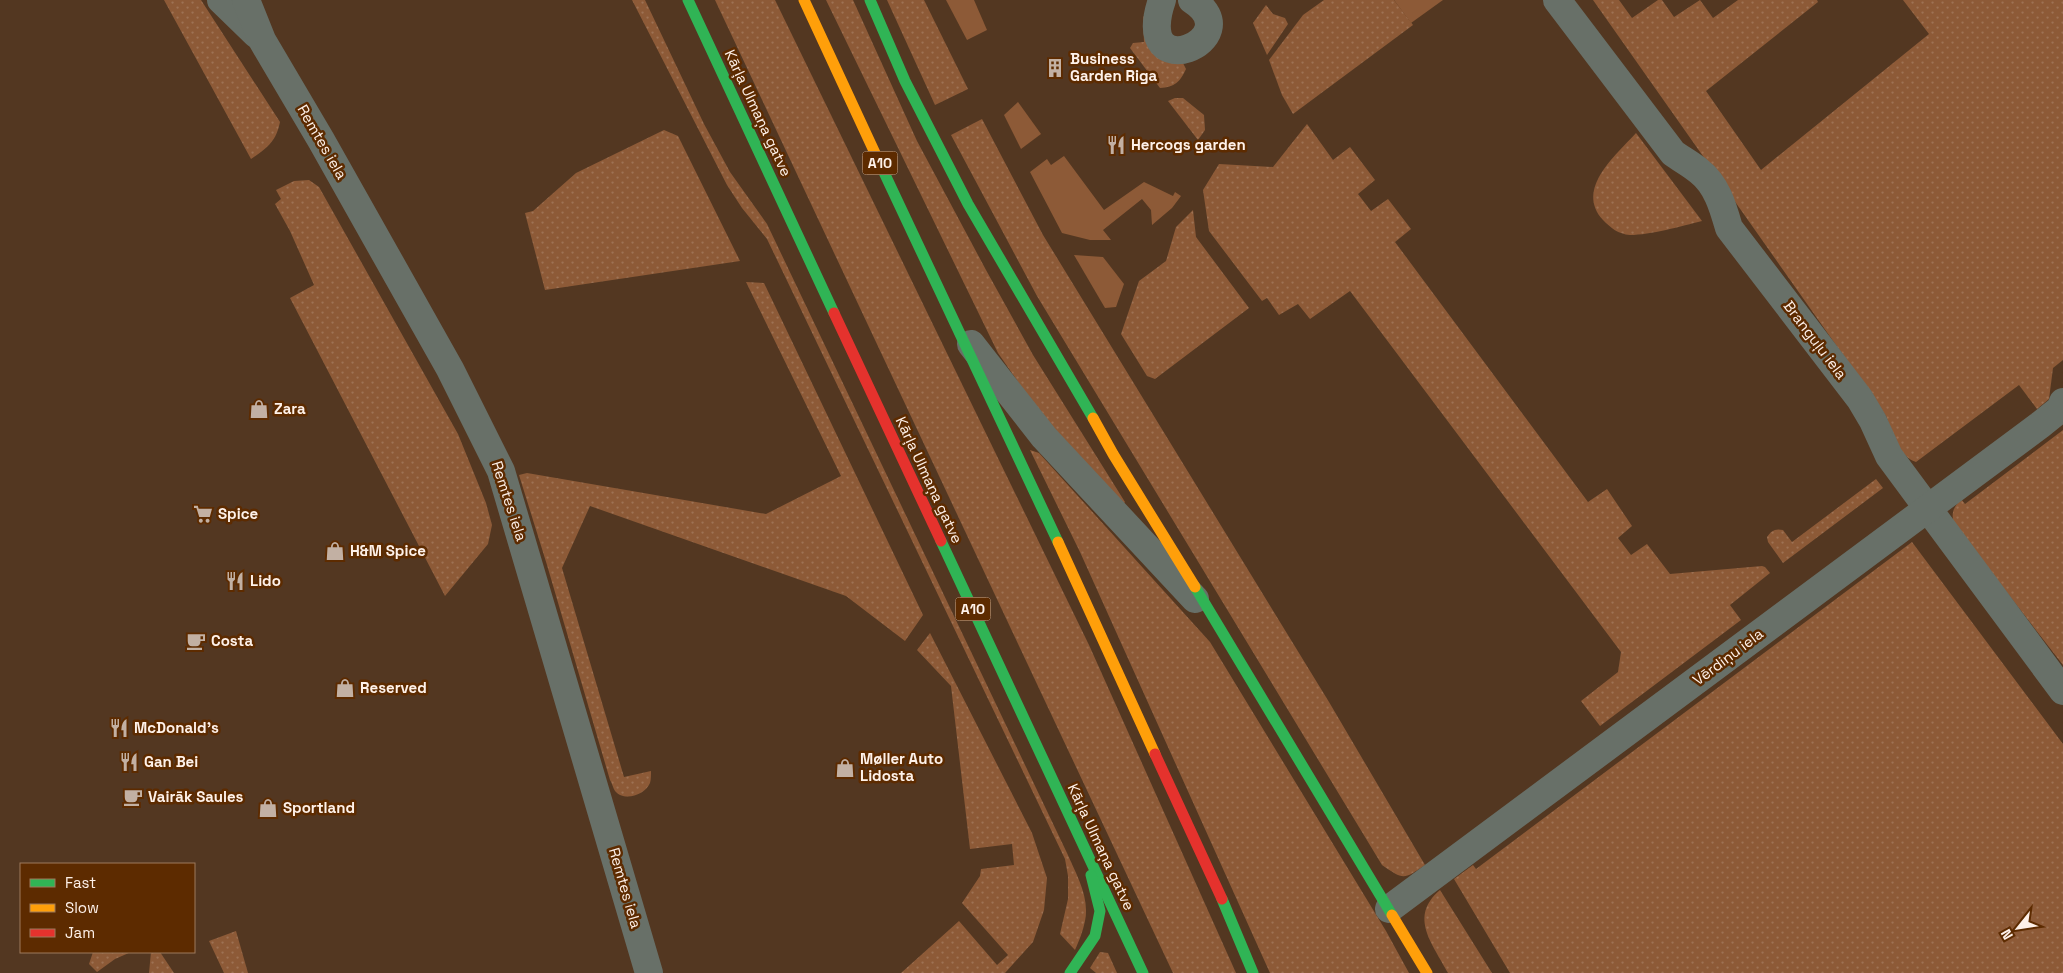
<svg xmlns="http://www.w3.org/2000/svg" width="2063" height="973" font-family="'Space Grotesk',sans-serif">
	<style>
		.grass { fill: url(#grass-dots) }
		.garden { fill: #8d5a37 }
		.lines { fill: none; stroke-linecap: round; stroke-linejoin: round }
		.street { stroke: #687068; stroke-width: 28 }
		.fast { stroke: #30b455; stroke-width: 11 }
		.slow { stroke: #ff9f0a; stroke-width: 11 }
		.jam { stroke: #e5322d; stroke-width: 11 }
		.labels { text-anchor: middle; stroke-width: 5; stroke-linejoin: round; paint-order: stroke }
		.shield { fill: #5d2b00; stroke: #ceb6a3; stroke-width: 1 }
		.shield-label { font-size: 14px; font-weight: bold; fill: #fef1e9 }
		.poi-label { font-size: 15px; font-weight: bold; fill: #fef1e9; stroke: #5d2b00; text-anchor: start }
		.street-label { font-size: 15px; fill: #fef1e9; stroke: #5d2b00 }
	</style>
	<defs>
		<pattern id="grass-dots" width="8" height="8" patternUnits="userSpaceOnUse" patternTransform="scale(1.25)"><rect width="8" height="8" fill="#8d5a37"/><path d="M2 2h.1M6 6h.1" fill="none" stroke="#9e7254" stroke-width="1.8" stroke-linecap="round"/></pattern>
	</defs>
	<rect width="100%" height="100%" fill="#533721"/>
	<!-- grass -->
	<g class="grass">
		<path d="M 164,0 L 201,0 L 280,122 C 276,142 267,148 251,159 Z"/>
		<path d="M 632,0 L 645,0 L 704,124 L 730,172 L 767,224 L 1067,853 C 1076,874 1090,897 1085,921 C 1083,931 1079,941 1075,950 L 1060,934 L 1068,899 L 1068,876 L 1065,859 L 767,239 L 742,208 L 727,185 Z"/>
		<polygon points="715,0 775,0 1089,645 1236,973 1173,973"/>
		<polygon points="826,0 853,0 917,141 986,270 1033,355 1125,502 1122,506 1057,438 998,353"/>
		<polygon points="887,0 924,0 968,89 935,105"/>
		<polygon points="1324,0 1394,0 1413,25 1293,114 1282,95 1269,60 1303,15"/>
		<path d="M 1593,0 L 1619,0 L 1632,18 L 1658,0 L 1662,0 L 1674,17 L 1700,0 L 1713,18 L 1738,0 L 1817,0 L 1818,2 L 1706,91 L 1761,170 L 1929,34 L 1903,0 L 2063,0 L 2063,360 L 2053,368 L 2049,399 L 2037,409 L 2019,385 L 1916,462 C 1899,457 1892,431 1886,416 Z"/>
		<polygon points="1266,5 1273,14 1285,18 1288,24 1267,55 1253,23"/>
		<path d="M 1147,13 L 1156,54 L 1183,63 L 1186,69 C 1180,82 1175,87 1160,88 L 1130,48 L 1133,43 L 1144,42 L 1143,17 Z"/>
		<polygon points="1175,98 1183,98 1204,115 1205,130 1198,140 1168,101"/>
		<path d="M 982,119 L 1043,235 L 1329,702 L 1425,865 C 1403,880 1404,880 1382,865 L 1037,296 L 951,135 Z"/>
		<polygon points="1307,124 1333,160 1350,147 1375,180 1358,194 1371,211 1388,199 1411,229 1395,242 1588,502 1607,489 1632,526 1618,538 1631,555 1647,544 1670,574 1762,566 1765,567 1770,573 1730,605 1741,620 1600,726 1581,701 1618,672 1621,652 1350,291 1310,319 1298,304 1279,315 1267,298 1262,301 1209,231 1203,190 1219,164 1273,167"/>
		<polygon points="664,130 678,136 740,261 545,290 525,213 533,211 576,173"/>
		<path d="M 1636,133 L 1702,221 C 1682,226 1650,235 1630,235 C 1618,234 1611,228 1603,220 C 1575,189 1615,156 1636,133 Z"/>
		<polygon points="309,180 319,187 458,434 486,503 492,525 488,544 445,596 290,298 314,285 290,231 275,204 281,199 276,190 294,181"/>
		<polygon points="1193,210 1196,237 1249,308 1155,379 1147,376 1121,334 1139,281 1166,261 1176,227"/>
		<path d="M 746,282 L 764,283 L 923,615 L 905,641 L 846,596 L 590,506 L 562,568 L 624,777 L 651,771 C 651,774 651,780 650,783 C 645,795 624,802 615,791 C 613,788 612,783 610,780 L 547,565 L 519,475 L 527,473 L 766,514 L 841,476 Z"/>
		<path d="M 2063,430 L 2063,665 L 1954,524 C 1951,513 1953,508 1961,499 L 1965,504 Z"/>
		<polygon points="1030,450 1039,453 1210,642 1386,931 1409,973 1270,973 1080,552"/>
		<path d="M 1876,479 L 1883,488 L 1783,563 L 1768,542 L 1767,537 C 1771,531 1775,528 1783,530 L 1792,542 Z"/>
		<polygon points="1912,542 2063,744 2063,973 1510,973 1454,879 1473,865 1476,869"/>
		<polygon points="930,633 1032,833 1047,878 1044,910 1033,942 1005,973 901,973 959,921 997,965 1008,955 962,903 980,876 981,869 1014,865 1012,844 970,849 951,686 917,650"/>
		<path d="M 1440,890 L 1492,973 L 1448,973 C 1433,944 1408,917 1440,890 Z"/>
		<polygon points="236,931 248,973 224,973 209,941"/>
		<polygon points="93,952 131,952 115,959 97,972 89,964"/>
		<polygon points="151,952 160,952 174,973 149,973"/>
		<polygon points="1100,952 1108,953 1117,973 1096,973 1090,968"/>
	</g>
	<!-- garden -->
	<g class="garden">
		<polygon points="946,0 974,0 987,30 967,40"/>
		<polygon points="1394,0 1443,0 1411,23"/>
		<polygon points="1018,102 1041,134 1021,149 1004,115"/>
		<polygon points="1064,156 1104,210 1144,182 1173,196 1175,192 1181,196 1172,208 1152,225 1151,210 1142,199 1103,230 1111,240 1090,240 1062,233 1030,172 1047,159 1051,165"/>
		<polygon points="1074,255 1103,257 1124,284 1116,307 1105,308"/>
	</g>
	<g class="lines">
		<!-- street -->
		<g class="street">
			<polyline points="221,0 256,34"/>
			<polyline points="246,0 262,40 321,140 450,369 501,471 649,973"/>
			<path d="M 1162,0 C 1131,90 1252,39 1192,0"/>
			<path d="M 1557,0 L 1673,153 C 1681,159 1691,164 1699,171 C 1717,185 1723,207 1729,228 L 1860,399 L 1873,421 L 1889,456 L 2063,691"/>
			<polyline points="971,344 1044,437 1195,599"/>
			<polyline points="1389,909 2040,425 2060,409 2063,402"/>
		</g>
		<!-- fast -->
		<g class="fast">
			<polyline points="688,0 834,313"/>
			<polyline points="870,0 905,81 968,204 1093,418"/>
			<polyline points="881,166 1058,542"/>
			<polyline points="941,541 1143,973"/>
			<polyline points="1195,587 1392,915"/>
			<polyline points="1222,899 1253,973"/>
			<polyline points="1070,973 1095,936 1100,911 1091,875"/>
		</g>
		<!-- slow -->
		<g class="slow">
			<polyline points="804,0 881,166"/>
			<polyline points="1093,418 1113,454 1195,587"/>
			<polyline points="1058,542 1155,754"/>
			<polyline points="1392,915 1427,973"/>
		</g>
		<!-- jam -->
		<g class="jam">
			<polyline points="834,313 941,541"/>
			<polyline points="1155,754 1222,899"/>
		</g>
	</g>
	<!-- icons -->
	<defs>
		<g id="building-bare" transform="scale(1.5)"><path d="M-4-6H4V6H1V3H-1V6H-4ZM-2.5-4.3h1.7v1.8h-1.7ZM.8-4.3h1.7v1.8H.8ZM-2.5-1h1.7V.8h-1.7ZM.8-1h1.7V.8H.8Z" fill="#c2b0a3" stroke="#5d2b00" stroke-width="2.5" paint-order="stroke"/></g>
		<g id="restaurant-bare" transform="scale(1.5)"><path d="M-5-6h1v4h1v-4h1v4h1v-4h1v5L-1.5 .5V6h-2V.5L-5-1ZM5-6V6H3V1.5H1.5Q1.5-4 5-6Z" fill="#c2b0a3" stroke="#5d2b00" stroke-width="2.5" paint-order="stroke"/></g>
		<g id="shop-bare" transform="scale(1.5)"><path d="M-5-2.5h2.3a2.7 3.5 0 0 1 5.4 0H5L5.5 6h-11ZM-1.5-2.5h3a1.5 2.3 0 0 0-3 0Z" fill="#c2b0a3" stroke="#5d2b00" stroke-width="2.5" paint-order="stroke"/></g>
		<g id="supermarket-bare" transform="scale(1.5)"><path d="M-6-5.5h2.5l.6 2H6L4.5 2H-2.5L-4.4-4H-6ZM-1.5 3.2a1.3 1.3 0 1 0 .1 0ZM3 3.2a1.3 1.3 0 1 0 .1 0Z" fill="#c2b0a3" stroke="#5d2b00" stroke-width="2.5" paint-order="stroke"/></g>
		<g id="cafe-bare" transform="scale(1.5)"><path d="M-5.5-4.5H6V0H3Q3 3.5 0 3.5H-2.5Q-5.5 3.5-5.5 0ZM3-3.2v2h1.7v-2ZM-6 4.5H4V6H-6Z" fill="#c2b0a3" stroke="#5d2b00" stroke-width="2.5" paint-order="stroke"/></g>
	</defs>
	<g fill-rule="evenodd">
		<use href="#building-bare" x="1055" y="68"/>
		<use href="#restaurant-bare" x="1116" y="145"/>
		<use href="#shop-bare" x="259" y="409"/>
		<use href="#supermarket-bare" x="203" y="514"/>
		<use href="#shop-bare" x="335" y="551"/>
		<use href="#restaurant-bare" x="235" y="581"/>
		<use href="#cafe-bare" x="196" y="641"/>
		<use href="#shop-bare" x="345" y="688"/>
		<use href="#restaurant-bare" x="119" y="728"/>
		<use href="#restaurant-bare" x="129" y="762"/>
		<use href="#shop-bare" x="845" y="768"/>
		<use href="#cafe-bare" x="133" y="797"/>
		<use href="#shop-bare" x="268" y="808"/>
	</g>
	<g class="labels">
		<!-- shield labels -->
		<g class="shield">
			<rect x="862.5" y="151.5" width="35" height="23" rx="4"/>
			<rect x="955.5" y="597.5" width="35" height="23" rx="4"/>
		</g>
		<g class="shield-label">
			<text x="880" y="168">A10</text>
			<text x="973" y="614">A10</text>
		</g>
		<!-- poi labels -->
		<g class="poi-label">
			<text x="1070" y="64">Business<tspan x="1070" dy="17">Garden Riga</tspan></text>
			<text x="1131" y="150">Hercogs garden</text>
			<text x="274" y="414">Zara</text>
			<text x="218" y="519">Spice</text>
			<text x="350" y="556">H&amp;M Spice</text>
			<text x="250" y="586">Lido</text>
			<text x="211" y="646">Costa</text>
			<text x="360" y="693">Reserved</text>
			<text x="134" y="733">McDonald's</text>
			<text x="860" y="764">Møller Auto<tspan x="860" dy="17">Lidosta</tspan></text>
			<text x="144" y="767">Gan Bei</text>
			<text x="148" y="802">Vairāk Saules</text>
			<text x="283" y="813">Sportland</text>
		</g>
		<!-- street labels -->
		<g class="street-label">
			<text transform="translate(758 113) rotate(65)" y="5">Kārļa Ulmaņa gatve</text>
			<text transform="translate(322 142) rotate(60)" y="5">Remtes iela</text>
			<text transform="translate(1815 340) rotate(53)" y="5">Branguļu iela</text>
			<text transform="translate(929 480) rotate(65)" y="5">Kārļa Ulmaņa gatve</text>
			<text transform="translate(509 501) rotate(72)" y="5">Remtes iela</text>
			<text transform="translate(1728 657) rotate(-37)" y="5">Vērdiņu iela</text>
			<text transform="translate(1101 847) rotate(65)" y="5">Kārļa Ulmaņa gatve</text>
			<text transform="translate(625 888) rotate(74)" y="5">Remtes iela</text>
		</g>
	</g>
	<!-- legend -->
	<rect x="20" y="863" width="175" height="90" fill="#5d2b00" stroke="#9d7a5d"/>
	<rect x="30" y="879" width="25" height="8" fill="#30b455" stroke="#9d7a5d"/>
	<text x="65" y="888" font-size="15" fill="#fef1e9">Fast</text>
	<rect x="30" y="904" width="25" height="8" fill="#ff9f0a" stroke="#9d7a5d"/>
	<text x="65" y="913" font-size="15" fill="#fef1e9">Slow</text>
	<rect x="30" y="929" width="25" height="8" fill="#e5322d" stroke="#9d7a5d"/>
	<text x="65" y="938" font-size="15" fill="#fef1e9">Jam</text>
	<!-- north arrow -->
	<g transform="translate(2018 928) rotate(240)" stroke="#5d2b00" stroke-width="4" paint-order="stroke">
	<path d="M0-4L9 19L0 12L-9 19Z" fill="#fef1e9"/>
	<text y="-8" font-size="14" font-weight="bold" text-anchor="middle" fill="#fef1e9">N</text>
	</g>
</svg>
